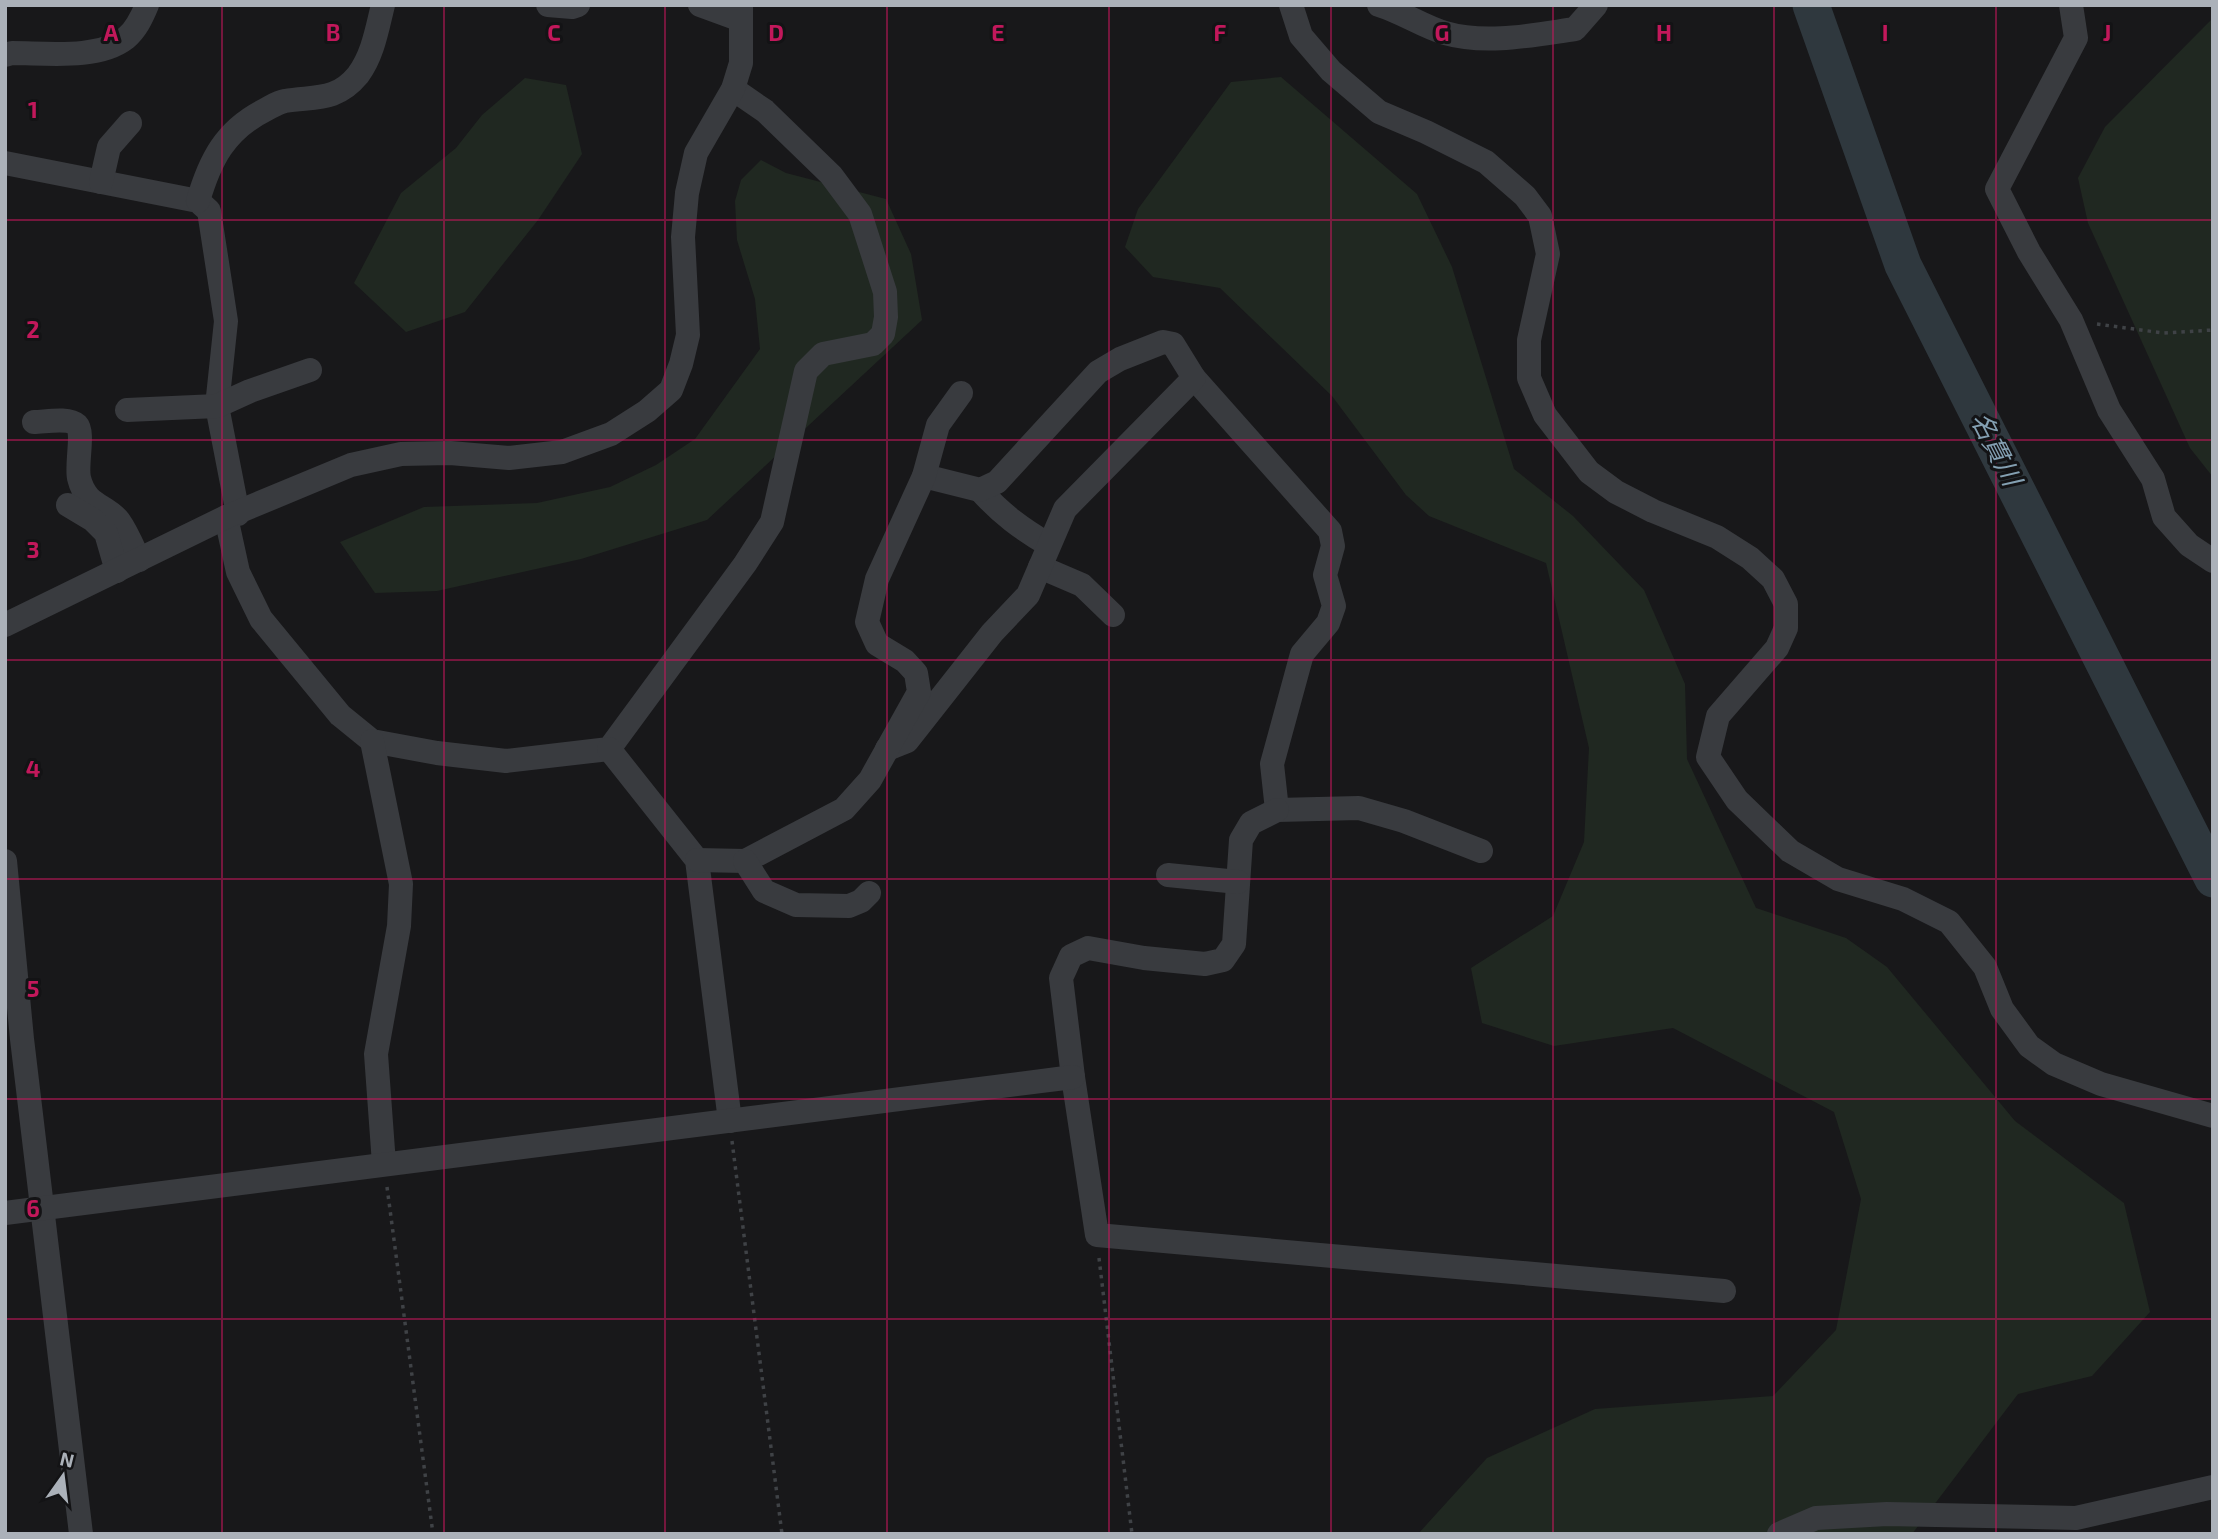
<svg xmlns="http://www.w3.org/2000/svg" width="2218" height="1539" font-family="'Exo 2','Noto Sans JP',sans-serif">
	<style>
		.green { fill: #202821 }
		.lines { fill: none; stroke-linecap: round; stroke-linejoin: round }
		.river { stroke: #2f383e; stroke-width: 37 }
		.path { stroke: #3f4246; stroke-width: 3.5; stroke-dasharray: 3.5 5; stroke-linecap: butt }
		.street { stroke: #393b3f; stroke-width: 24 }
		.grid { fill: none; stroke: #c2185b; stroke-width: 2; stroke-opacity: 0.55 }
		.labels { text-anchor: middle; stroke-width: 6; stroke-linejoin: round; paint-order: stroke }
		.water-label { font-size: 26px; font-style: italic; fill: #84a0b2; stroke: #131315 }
		.grid-label { font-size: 23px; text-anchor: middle; font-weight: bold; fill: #c2185b; stroke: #131315; stroke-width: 6; stroke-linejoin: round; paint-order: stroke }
	</style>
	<rect width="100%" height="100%" fill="#18181a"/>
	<!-- green -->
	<g class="green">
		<polygon points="2213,18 2213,477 2190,448 2088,223 2078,178 2105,127"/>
		<polygon points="1281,77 1417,194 1452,267 1514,469 1573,516 1644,590 1685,684 1687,759 1756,908 1846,938 1887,967 2015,1121 2124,1203 2150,1312 2092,1376 2018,1394 1912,1534 1418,1534 1487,1458 1595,1409 1773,1396 1836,1330 1861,1199 1834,1112 1673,1028 1554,1046 1482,1023 1471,968 1553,916 1584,842 1589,748 1546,563 1429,516 1406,495 1332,396 1220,288 1153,277 1125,247 1138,209 1231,82"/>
		<polygon points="525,78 566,85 582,154 538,220 465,312 406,332 354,283 401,193 456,148 482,115"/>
		<polygon points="761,160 786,173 886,199 911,254 922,320 707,520 581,559 437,591 375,593 340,542 424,507 537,503 610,487 656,465 695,439 760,349 755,299 737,240 735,201 741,180"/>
	</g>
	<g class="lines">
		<!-- river -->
		<polyline class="river" points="1811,5 1903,265 2213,879"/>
		<!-- path -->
		<g class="path">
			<polyline points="2097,324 2163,333 2213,330"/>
			<polyline points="732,1141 782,1534"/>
			<polyline points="387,1187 433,1534"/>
			<polyline points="1099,1258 1132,1534"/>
		</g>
		<!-- street -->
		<g class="street">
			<polyline points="548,5 572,7 578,5"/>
			<polyline points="700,5 741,20"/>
			<polyline points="1291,5 1301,36 1331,71 1379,112 1426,132 1486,162 1525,196 1540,216 1548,254 1529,340 1529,378 1545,415 1589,472 1616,492 1653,511 1717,537 1750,558 1773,579 1786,604 1786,628 1777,648 1718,716 1708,757 1737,800 1790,851 1838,879 1903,899 1949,922 1985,967 2002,1009 2029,1046 2054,1064 2101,1084 2213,1116"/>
			<path d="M 1379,5 C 1402,12 1422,26 1445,33 C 1486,45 1533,35 1575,29 L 1596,5"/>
			<polyline points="2071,5 2076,38 1997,189 2029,252 2071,320 2109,410 2153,479 2164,517 2189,545 2213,561"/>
			<path d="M 5,55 L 12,53 C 46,53 98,60 126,38 C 136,30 142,17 147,5"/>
			<polyline points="5,163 198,201 209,211 226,321 217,406 238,514"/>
			<polyline points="101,182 109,147 130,123"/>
			<path d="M 198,201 C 210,160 225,130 265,110 C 271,107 278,102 285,101 C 314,96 336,102 358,75 C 373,55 377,29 383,5"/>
			<polyline points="1194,378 1330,531 1333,546 1325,575 1334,606 1328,623 1302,654 1272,764 1277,810 1359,808 1404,821 1481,851"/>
			<polyline points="127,410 217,406 250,391 310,370"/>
			<path d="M 34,422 C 45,422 68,417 77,425 C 84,432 76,465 79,478 C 86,507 106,504 119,521 C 127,532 133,547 139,560"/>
			<path d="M 980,490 C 1001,514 1022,529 1049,545"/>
			<polyline points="68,505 93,520 106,533 117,571"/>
			<polyline points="226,517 238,572 261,619 340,715 372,741 437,753 506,761 609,749 745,564 772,522 806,371 823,354 873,344 883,334 886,317 885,292 860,214 831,175 765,111 733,89"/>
			<polyline points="1040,567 1082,585 1113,615"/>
			<polyline points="5,625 226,517 351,465 401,454 450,453 509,458 562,452 611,434 647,411 671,390 681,364 688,335 683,237 687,193 696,153 733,89 741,63 741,5"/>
			<polyline points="372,741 401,884 399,926 376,1054 384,1164"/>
			<polyline points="609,749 697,860 730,1121"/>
			<polyline points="887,749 907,741 992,633 1028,595 1065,509 1194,378 1173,344 1163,342 1120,359 1098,372 997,482 980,490 924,476"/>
			<polyline points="1277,810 1251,823 1241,840 1234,944 1223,960 1205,964 1144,958 1088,948 1071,956 1061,978 1073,1077 1097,1235 1724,1291"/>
			<polyline points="697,860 745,861 844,809 870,780 919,692 916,673 905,661 877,644 867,622 877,579 924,476 938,425 961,393"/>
			<polyline points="5,861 22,1039 81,1534"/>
			<polyline points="745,861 764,891 796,905 849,906 861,901 869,893"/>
			<polyline points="1168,875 1238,882"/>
			<polyline points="5,1213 1073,1077"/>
			<polyline points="1779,1534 1816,1518 1887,1514 2076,1518 2213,1487"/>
		</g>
	</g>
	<!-- grid -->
	<path class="grid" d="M 222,5 L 222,1534M 444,5 L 444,1534M 665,5 L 665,1534M 887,5 L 887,1534M 1109,5 L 1109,1534M 1331,5 L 1331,1534M 1553,5 L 1553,1534M 1774,5 L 1774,1534M 1996,5 L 1996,1534M 5,220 L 2213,220M 5,440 L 2213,440M 5,660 L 2213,660M 5,879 L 2213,879M 5,1099 L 2213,1099M 5,1319 L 2213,1319"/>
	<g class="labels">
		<!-- water labels -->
		<g class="water-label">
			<text transform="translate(1996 449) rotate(63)" y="9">名貫川</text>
		</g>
	</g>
	<g class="grid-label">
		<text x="111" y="41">A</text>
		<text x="333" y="41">B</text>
		<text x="554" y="41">C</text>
		<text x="776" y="41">D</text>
		<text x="998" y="41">E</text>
		<text x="1220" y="41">F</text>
		<text x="1442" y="41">G</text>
		<text x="1664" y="41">H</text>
		<text x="1885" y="41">I</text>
		<text x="2107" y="41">J</text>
		<text x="33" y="118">1</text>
		<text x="33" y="338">2</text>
		<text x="33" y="558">3</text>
		<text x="33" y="777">4</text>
		<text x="33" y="997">5</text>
		<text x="33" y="1217">6</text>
	</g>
	<!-- border -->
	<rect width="2218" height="1539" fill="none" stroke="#abb1b9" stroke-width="14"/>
	<!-- north arrow -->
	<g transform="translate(63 1476) rotate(14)" stroke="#131315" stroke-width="5" paint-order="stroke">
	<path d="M0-5L12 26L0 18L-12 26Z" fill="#abb1b9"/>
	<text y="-10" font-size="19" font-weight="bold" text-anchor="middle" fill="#abb1b9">N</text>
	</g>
</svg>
